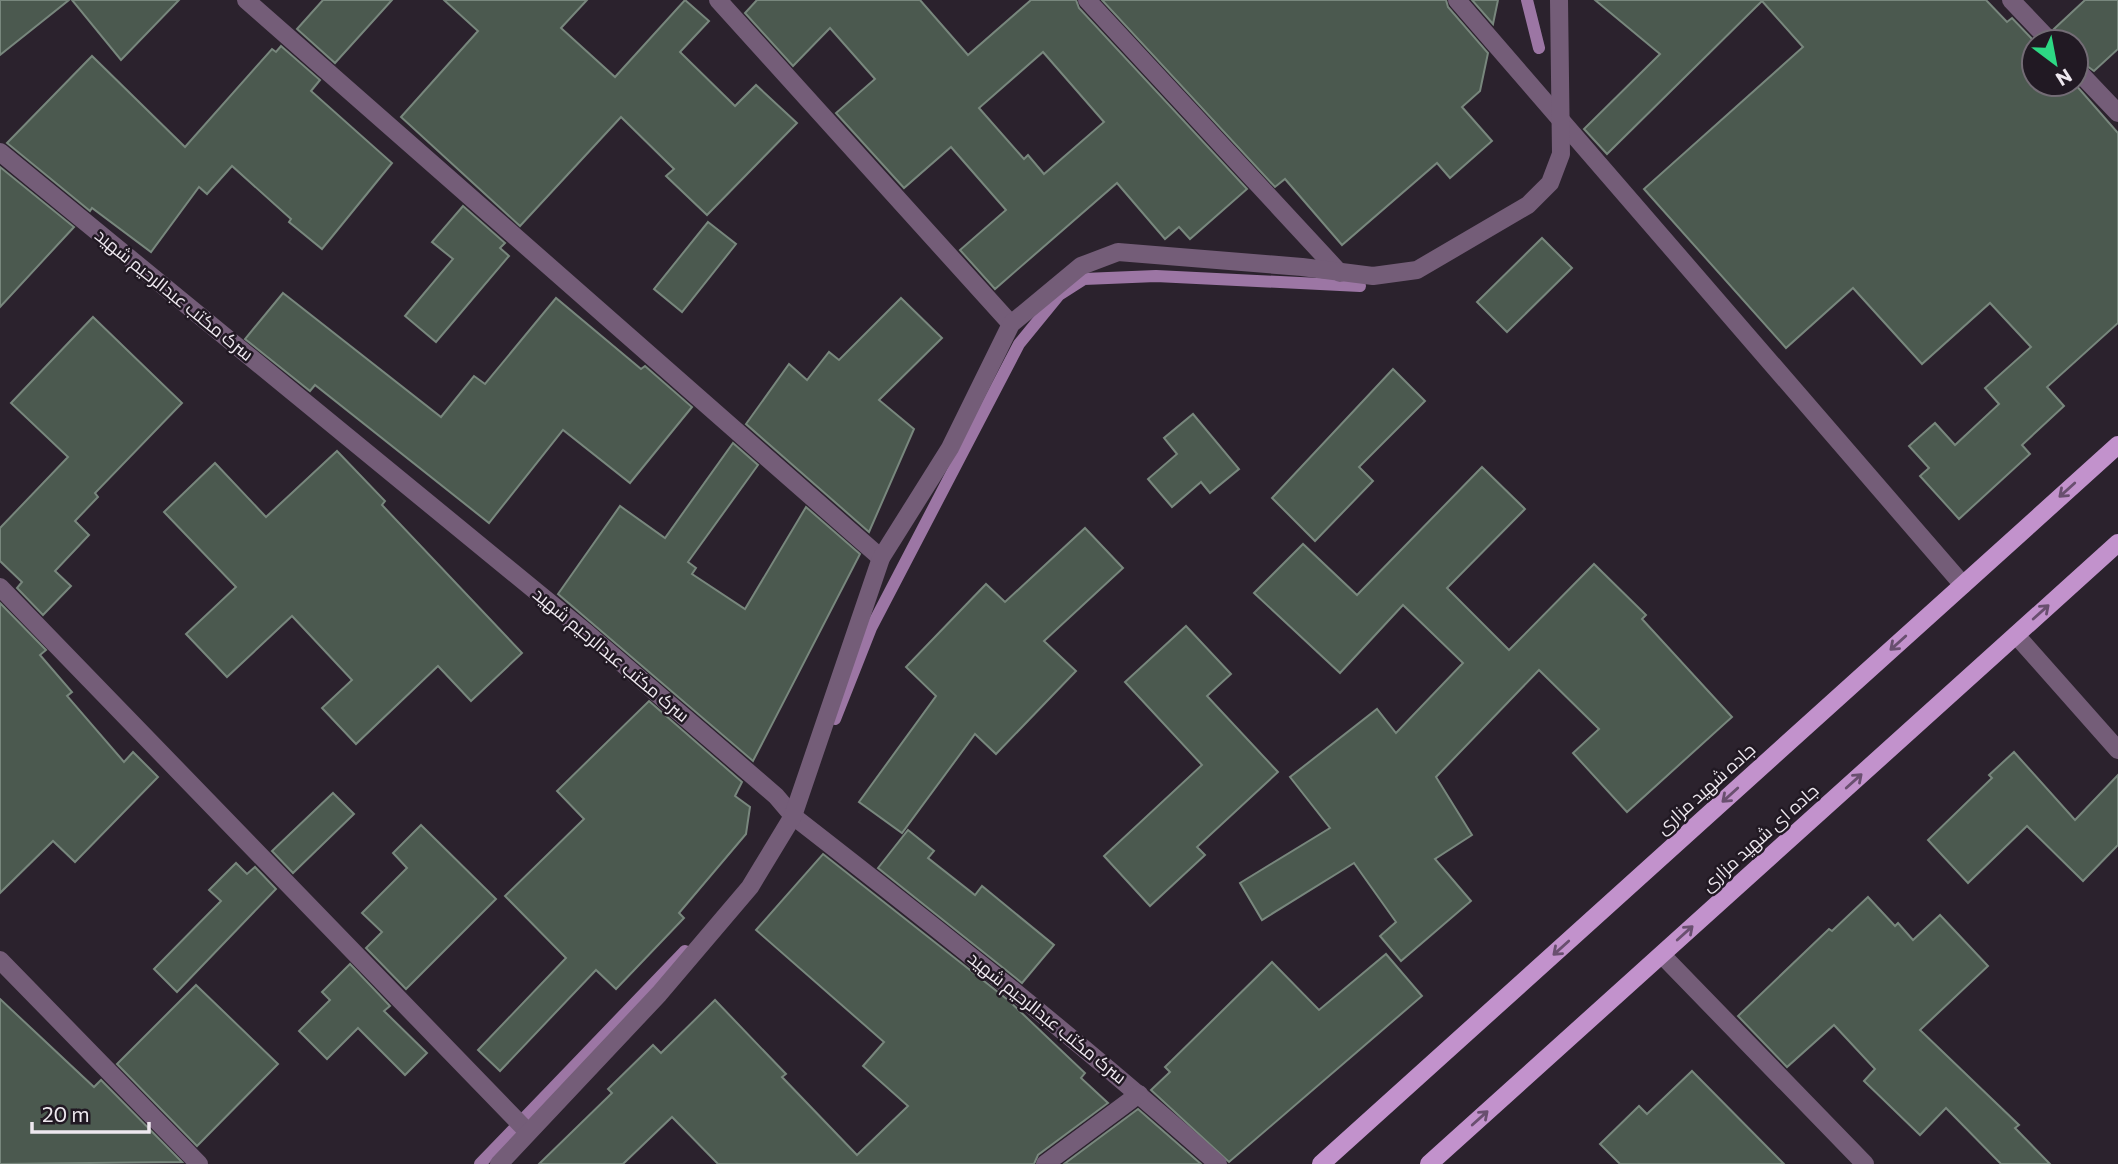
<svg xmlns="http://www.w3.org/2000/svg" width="2118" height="1164" font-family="Commissioner,Cairo,sans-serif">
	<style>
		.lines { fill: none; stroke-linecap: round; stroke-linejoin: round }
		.stream { stroke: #9c76a4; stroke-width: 12 }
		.building { fill: #4b594f; stroke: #78877d; stroke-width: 2; fill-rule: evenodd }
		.minor { stroke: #745d78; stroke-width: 18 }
		.major { stroke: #c292cc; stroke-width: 18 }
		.oneway { stroke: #694f6f }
		.labels { text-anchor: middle; stroke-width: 5; stroke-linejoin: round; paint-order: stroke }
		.street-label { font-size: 18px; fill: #eee8ef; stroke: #211923 }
	</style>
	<rect width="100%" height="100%" fill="#2b222d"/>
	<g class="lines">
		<!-- stream -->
		<g class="stream">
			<polyline points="1527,0 1539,48"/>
			<polyline points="835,719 871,628 1019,344 1059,295 1084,279 1156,276 1360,286"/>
			<polyline points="480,1164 685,951"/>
		</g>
	</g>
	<!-- building -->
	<g class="building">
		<polygon points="0,0 69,0 0,55"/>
		<polygon points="72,0 179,0 121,60"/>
		<polygon points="323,0 392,0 335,63 297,29"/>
		<polygon points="444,0 587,0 561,28 615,77 685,0 709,21 680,52 735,106 756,85 797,123 707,215 666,176 674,169 621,117 520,226 401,117 478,31"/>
		<path d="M 757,0 L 920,0 L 968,55 L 1031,0 L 1076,0 L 1079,8 L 1247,189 L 1190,239 L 1179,227 L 1165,239 L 1117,183 L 995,289 L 960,250 L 1006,210 L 951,147 L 904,188 L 836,113 L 875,79 L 830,28 L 793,66 L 745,13 ZM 1043,52 L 1104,122 L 1044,174 L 1028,155 L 1024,159 L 979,108 Z"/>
		<polygon points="1102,0 1446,0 1448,7 1488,53 1480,91 1462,107 1492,141 1450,178 1437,163 1342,245 1285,179 1275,187"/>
		<polygon points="1472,0 1498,0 1493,24"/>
		<polygon points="1595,0 1986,0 2007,22 2012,18 2035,42 2034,84 2075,84 2118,133 2118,323 2047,387 2064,406 2022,445 2030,454 1959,519 1920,476 1929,468 1909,446 1935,423 1955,445 1999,404 1985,388 2031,347 1990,303 1922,364 1853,288 1786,348 1644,189 1803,47 1762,1 1607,154 1584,129 1660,54"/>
		<polygon points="2085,0 2118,0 2118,49 2094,71 2076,58 2076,42 2062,42 2054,29"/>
		<polygon points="281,46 320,80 311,91 392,163 322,249 289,222 291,219 232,166 207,194 199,187 151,252 92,208 90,211 7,143 92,56 185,147 272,49 276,52"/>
		<polygon points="0,167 74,227 0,307"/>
		<polygon points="463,206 505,243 500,248 509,256 436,342 405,316 453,259 432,242"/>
		<polygon points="708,222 736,244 682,312 654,289"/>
		<polygon points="1542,238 1572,268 1507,332 1477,302"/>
		<polygon points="283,293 441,417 474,376 485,384 556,298 641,369 645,366 692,407 630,483 563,430 489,523 315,385 310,391 245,339"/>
		<polygon points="901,298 942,338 879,400 914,429 869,532 746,424 789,364 807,380 829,352 839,360"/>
		<polygon points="93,317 182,403 95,493 98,497 75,521 89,535 55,571 71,586 43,615 17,588 22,582 0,561 0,528 68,457 11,403"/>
		<polygon points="1393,369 1425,401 1359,467 1373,481 1315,541 1272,498"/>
		<polygon points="1193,414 1239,469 1210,493 1201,482 1172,507 1148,479 1177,454 1164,438"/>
		<polygon points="733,443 758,465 688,562 696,568 692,574 745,609 806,507 860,554 753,761 558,594 620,506 665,538"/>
		<polygon points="337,451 385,501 382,505 522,653 471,701 438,666 356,744 322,708 352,680 292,616 227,677 186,634 236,587 164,512 215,463 266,517"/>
		<polygon points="1482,467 1525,509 1447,588 1509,650 1594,564 1646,615 1642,619 1732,717 1627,812 1573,753 1599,729 1539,670 1436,777 1472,835 1435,859 1471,901 1401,961 1380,936 1396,922 1354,863 1262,920 1240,883 1330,828 1290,777 1377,709 1396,733 1463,663 1403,605 1340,673 1254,593 1303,544 1357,595"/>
		<polygon points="1085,528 1123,568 1044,641 1076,671 996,754 975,734 902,833 859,802 936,696 906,667 986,584 1005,602"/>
		<polygon points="0,603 46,650 40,655 72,692 67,696 124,762 133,752 158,777 75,862 53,841 0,893"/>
		<polygon points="1186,626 1231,674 1207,696 1278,772 1197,847 1205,855 1150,906 1104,856 1202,765 1125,682"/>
		<polygon points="649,701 742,782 735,796 750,807 746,834 679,913 684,918 616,989 596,970 500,1071 478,1050 566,958 505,896 584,819 557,791"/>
		<polygon points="2014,752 2075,820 2118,775 2118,845 2083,881 2027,826 1968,883 1928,840 1992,778 1989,775"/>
		<polygon points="333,793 354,814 293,873 272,851"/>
		<polygon points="421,825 496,899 406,989 366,948 382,932 362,913 407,868 393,853"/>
		<polygon points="908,830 934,851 928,858 975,895 982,886 1054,945 1022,983 878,868"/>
		<polygon points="823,854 1008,1000 1085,1073 1081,1078 1108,1103 1038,1155 1034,1164 718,1164 672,1117 623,1164 539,1164 612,1093 608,1089 653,1045 661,1053 715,1000 786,1074 782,1077 857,1155 908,1106 863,1066 884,1042 756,930"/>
		<polygon points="236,863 247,874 255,867 276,889 177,992 154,969 221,901 209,890"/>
		<polygon points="1868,897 1895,926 1898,923 1913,940 1940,915 1988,966 1920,1030 2019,1125 2015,1128 2050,1164 2001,1164 1946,1108 1920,1135 1864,1081 1875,1069 1834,1025 1787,1067 1738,1016 1829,929 1832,931"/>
		<polygon points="1386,954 1422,996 1229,1162 1151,1090 1170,1072 1165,1067 1272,962 1319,1010"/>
		<polygon points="350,964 390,1006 384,1011 427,1053 405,1075 358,1028 327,1059 299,1031 330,1000 322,992"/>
		<polygon points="196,985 278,1064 197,1146 117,1064"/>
		<polygon points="0,999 94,1087 101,1080 182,1162 0,1164"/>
		<polygon points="1692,1071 1784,1164 1620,1164 1600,1144 1639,1106 1647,1114"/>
		<polygon points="1138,1109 1201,1164 1064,1164"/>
	</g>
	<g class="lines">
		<!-- minor -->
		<g class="minor">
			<polyline points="246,0 881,558"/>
			<polyline points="718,0 1011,324"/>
			<polyline points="1087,0 1340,273"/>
			<polyline points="1457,0 1963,585"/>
			<polyline points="2011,0 2051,42"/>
			<polyline points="2076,69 2118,113"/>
			<path d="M 0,152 L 588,634 L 776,796 L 793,816 C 937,928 1081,1042 1218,1164"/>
			<polyline points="0,587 528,1132"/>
			<polyline points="2016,635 2118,750"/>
			<polyline points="1662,955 1865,1164"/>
			<polyline points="0,960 199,1164"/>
			<polyline points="499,1164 659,994 750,887 793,816 881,558 950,448 1011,324 1081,266 1118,252 1302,267 1373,276 1417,270 1528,205 1550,183 1561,154 1559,0"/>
			<polyline points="1045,1164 1139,1094"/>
		</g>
		<!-- major -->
		<g class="major">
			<polyline points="1321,1164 2118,445"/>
			<polyline points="1429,1164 2118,543"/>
		</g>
	</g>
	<!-- one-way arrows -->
	<defs><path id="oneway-shaft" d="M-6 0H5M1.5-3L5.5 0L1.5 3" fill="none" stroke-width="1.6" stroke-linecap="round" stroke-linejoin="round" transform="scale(1.75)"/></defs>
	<g class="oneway">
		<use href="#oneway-shaft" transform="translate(2067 490) rotate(138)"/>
		<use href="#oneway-shaft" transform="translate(2041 612) rotate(-42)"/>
		<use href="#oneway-shaft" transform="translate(1898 643) rotate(138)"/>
		<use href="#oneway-shaft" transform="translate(1854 781) rotate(-42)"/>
		<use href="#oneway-shaft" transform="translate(1730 795) rotate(138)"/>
		<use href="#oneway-shaft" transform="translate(1685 933) rotate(-42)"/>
		<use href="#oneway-shaft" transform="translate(1561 948) rotate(138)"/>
		<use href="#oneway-shaft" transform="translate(1480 1118) rotate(-42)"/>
	</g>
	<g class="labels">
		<!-- street labels -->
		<g class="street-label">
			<text transform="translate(174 295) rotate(39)" y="6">سرک مکتب عبدالرحیم شهید</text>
			<text transform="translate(611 655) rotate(40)" y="6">سرک مکتب عبدالرحیم شهید</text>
			<text transform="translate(1706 789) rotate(-42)" y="6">جاده شهید مزاری</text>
			<text transform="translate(1760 838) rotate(-42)" y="6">جاده ای شهید مزاری</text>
			<text transform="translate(1047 1018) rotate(39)" y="6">سرک مکتب عبدالرحیم شهید</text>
		</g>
	</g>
	<!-- north arrow -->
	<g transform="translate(2055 63) rotate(148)"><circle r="33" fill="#211923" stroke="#736c75" stroke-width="2"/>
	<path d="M0-5L12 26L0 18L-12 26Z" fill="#2dd884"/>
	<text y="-10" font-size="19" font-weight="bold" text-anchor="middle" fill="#eee8ef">N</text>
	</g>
	<!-- scale -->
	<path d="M32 1122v10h117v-10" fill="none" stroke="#eee8ef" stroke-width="3.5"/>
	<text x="42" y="1122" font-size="21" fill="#eee8ef" stroke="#211923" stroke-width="5" paint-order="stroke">20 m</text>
</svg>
